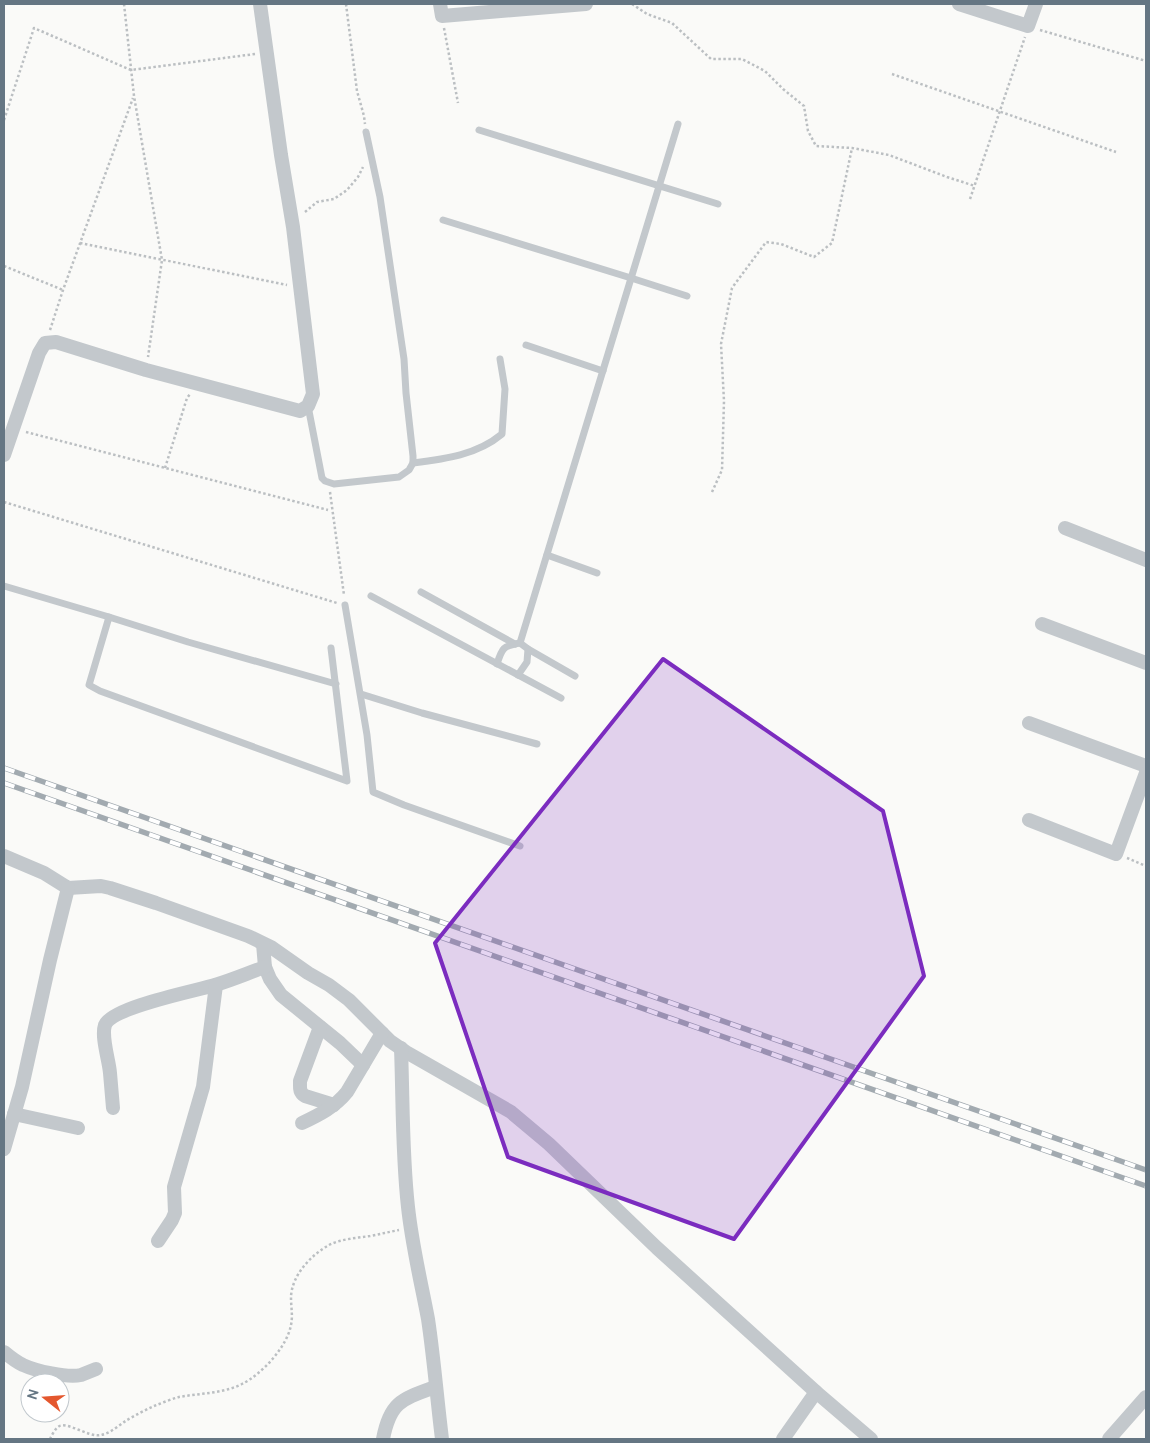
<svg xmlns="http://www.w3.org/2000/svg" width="1150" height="1443" font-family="Overpass,sans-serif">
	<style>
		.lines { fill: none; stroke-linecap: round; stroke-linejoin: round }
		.path { stroke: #bbbfc2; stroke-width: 2.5; stroke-dasharray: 2.5 2.5; stroke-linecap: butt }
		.lane { stroke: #c3c8cc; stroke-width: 7 }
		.street { stroke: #c3c8cc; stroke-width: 14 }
		.rail-casing { stroke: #a2aab0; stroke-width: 5.5 }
		.rail { stroke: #fff; stroke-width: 4; stroke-dasharray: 11; stroke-linecap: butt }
		.marked { fill: #7b2cbf; fill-opacity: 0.2; stroke: #7b2cbf; stroke-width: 4; stroke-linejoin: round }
	</style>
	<rect width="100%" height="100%" fill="#fafaf8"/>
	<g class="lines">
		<!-- path -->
		<g class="path">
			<polyline points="124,4 134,96 162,260 148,357"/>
			<polyline points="346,4 357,91 364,116 365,124"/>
			<polyline points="632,4 647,14 672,23 711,59 742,59 765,71 783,89 804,106 808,131 816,146 852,148 889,155 947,177 975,186"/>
			<polyline points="444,28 458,103"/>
			<polyline points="1040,30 1146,61"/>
			<polyline points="892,74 1116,152"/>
			<polyline points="4,120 34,28 131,70 255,54"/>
			<polyline points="970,199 1025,37"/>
			<polyline points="305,212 317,202 334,199 347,190 358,177 363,167"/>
			<polyline points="80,243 287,285"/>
			<polyline points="4,266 63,290"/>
			<polyline points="50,330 63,290 133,98"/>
			<polyline points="26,432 328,510"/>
			<polyline points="165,468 187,398 190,394"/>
			<polyline points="330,492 344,595"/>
			<polyline points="712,492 722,470 724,401 721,344 732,288 766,242 781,244 814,257 832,243 852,148"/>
			<polyline points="4,502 337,603"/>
			<polyline points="1127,858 1146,866"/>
			<path d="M 50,1439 C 52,1435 55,1429 58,1427 C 66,1420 89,1438 101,1435 C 111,1433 119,1425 127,1420 C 136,1415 145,1410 154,1406 C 162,1403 171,1399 179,1397 C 200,1393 222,1394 242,1384 C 262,1374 287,1347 291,1325 C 293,1316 291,1307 291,1298 C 291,1276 311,1255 329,1245 C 341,1239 356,1238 370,1236 C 380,1234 389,1232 399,1230"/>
		</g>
		<!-- lane -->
		<g class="lane">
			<polyline points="479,130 718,204"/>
			<polyline points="443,220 631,278 687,296"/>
			<polyline points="526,345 603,371"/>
			<polyline points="308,406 322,478 325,481 334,484 399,477 409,470 413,463 413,456 406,393 404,359 380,197 366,132"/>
			<path d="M 413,463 C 445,459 477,455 502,434 L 505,389 L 500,359"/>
			<polyline points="547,555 597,573"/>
			<polyline points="4,586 109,617"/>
			<polyline points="421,592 515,644"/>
			<polyline points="371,596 561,698"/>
			<polyline points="345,605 367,735 373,792 404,805 520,846"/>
			<polyline points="520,643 678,124"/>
			<polyline points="331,648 347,781 100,691 89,685 109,617 188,642 336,684"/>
			<polyline points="528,649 575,676"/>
			<path d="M 497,664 C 502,648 503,646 520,643 L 528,649 L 527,662 L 518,675"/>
			<polyline points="361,694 422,713 537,744"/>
		</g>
		<!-- street -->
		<g class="street">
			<polyline points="440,4 442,16 586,4"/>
			<polyline points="959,4 1028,26 1036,4"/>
			<polyline points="4,455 39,353 45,343 56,342 146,370 300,411 308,406 313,394 293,227 281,155 260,4"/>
			<polyline points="1065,528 1146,560"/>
			<polyline points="1042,624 1146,663"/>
			<polyline points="1029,723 1146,766"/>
			<polyline points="1029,820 1116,854 1146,773"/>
			<polyline points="4,856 44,873 68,888 101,886 110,888 156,903 248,936 271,947 308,973 329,985 349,1000 390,1041 406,1052 511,1112 549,1144 657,1248 816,1392 871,1439"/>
			<polyline points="263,944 265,967 270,979 281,995 340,1043 363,1065"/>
			<path d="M 320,1027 L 300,1081 C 300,1088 299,1092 305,1096 L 334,1105"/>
			<path d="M 401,1048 C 403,1101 402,1154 408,1207 C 412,1245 421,1282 428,1319 C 434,1359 437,1399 442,1439"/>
			<path d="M 113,1108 C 112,1096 111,1085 110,1073 C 109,1060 101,1037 105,1025 C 112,1007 195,991 215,985 C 232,980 248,973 265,967"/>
			<polyline points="14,1114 78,1128"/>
			<path d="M 302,1123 C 319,1115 335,1107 347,1092 L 382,1033"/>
			<polyline points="4,1149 22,1087 50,960 68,888"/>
			<polyline points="158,1241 172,1220 175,1213 174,1187 203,1087 216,985"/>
			<path d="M 4,1352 C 10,1357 16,1362 23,1365 C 36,1371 67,1378 81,1375 C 86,1373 91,1371 96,1369"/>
			<path d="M 383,1439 C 390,1402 402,1399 435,1387"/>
			<polyline points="783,1439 816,1392"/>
			<polyline points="1109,1439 1146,1397"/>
		</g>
		<!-- rail casing -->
		<g class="rail-casing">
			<g id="rail">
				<polyline points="4,768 1146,1170"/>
				<polyline points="4,783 1146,1186"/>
			</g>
		</g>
		<!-- rail -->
		<use href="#rail" class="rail"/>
	</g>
	<!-- marked area -->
	<path class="marked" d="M 663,659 L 883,811 L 924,976 L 734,1239 L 508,1157 L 435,943 Z"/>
	<!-- border -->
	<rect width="1150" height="1443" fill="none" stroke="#657683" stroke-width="10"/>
	<!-- north arrow -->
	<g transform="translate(45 1398) rotate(287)"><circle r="24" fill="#ffffff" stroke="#c1c8cd"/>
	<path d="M0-4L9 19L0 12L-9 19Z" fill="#e4572e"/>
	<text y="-8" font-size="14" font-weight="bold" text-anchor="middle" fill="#657683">N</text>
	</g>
</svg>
